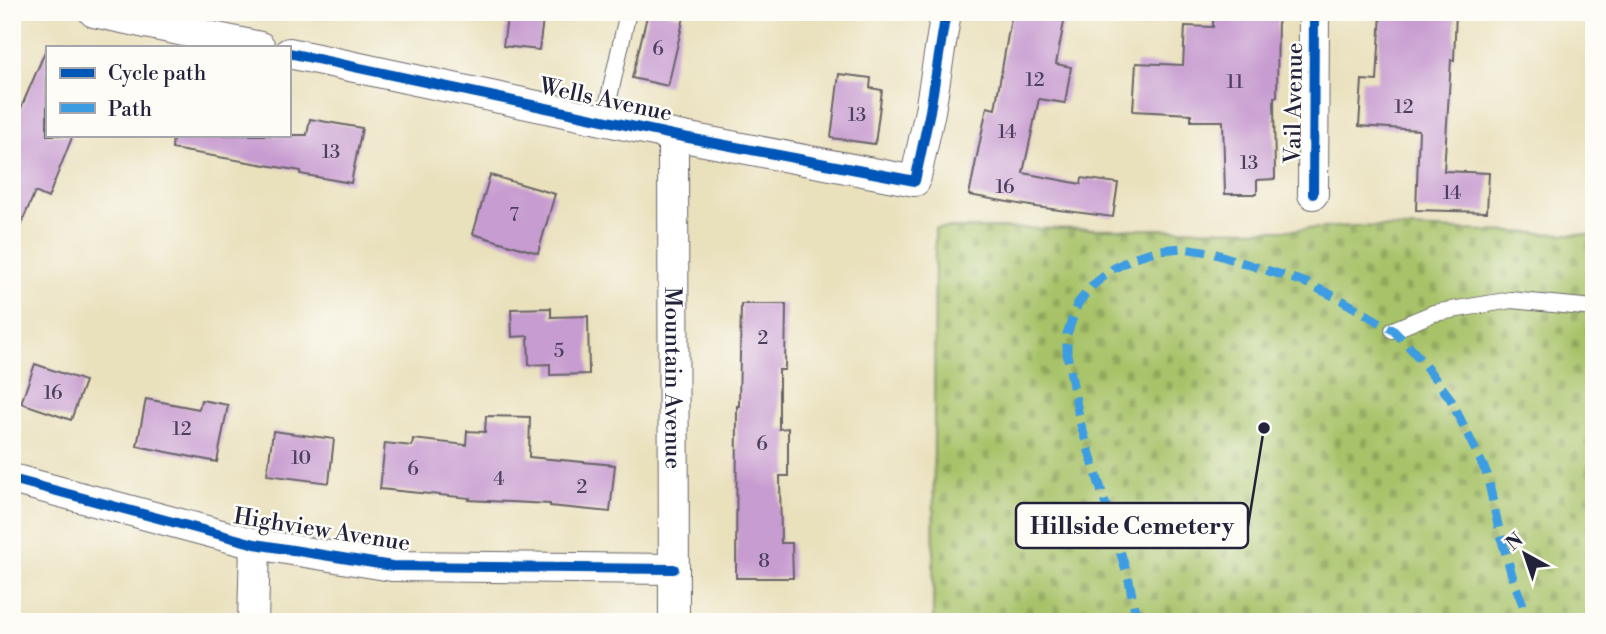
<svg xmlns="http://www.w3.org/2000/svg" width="1606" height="634" font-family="'Libre Bodoni',serif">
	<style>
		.cemetery { fill: url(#cemetery-stones); stroke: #647252; stroke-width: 2 }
		.building { fill: #c79cd0 }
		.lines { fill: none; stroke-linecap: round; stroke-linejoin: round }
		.service-casing { stroke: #686468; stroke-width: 18 }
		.minor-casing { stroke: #686468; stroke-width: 32 }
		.service { stroke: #fff; stroke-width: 16 }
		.minor { stroke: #fff; stroke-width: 30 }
		.quiet { stroke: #3c9ce2; stroke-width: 9; stroke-dasharray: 18 9; stroke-linecap: butt }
		.cycleway-casing { stroke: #fdfcf7; stroke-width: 15 }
		.cycleway { stroke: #0057b8; stroke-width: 10 }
		.labels { text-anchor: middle; stroke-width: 5; stroke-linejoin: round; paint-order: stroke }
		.number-label { font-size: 19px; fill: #4b4060 }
		.street-label { font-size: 23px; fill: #22223b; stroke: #fdfcf7 }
		.leader { fill: none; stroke: #22223b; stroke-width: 2.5 }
		.callout-dot { fill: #22223b; stroke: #fdfcf7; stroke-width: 2.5 }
		.callout { fill: #fdfcf7; stroke: #22223b; stroke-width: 2.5 }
		.callout-label { font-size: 24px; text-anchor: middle; font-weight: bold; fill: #22223b }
	</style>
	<defs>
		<pattern id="cemetery-stones" width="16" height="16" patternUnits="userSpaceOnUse" patternTransform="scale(1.75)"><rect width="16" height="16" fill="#a7c268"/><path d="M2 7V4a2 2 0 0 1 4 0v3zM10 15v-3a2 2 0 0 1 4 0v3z" fill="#8fa65b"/></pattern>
	</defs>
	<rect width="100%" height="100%" fill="#fdfcf7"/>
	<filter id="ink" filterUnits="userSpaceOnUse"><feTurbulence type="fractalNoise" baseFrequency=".0143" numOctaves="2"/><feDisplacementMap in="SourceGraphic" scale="14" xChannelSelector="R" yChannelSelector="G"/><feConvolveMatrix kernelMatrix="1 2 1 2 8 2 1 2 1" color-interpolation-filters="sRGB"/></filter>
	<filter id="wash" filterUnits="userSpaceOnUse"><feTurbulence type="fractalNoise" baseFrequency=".00686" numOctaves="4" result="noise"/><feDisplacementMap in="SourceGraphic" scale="28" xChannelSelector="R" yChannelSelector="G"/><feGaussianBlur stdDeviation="1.57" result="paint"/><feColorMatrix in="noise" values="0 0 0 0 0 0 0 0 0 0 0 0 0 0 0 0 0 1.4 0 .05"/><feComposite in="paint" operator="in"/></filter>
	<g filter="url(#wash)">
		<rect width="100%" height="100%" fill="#e9e0bc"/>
		<!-- cemetery -->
		<polygon class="cemetery" points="1353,226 1594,235 1594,622 933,622 935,228 1291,230"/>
		<g id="blocks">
			<!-- building -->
			<g class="building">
				<polygon points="508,12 544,12 539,50 503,46"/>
				<polygon points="648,12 663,12 684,17 668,86 632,78"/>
				<polygon points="1012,12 1066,12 1056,64 1071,67 1065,103 1039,99 1023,173 1081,184 1082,178 1118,183 1113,217 1036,207 969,195 987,107 995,109"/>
				<polygon points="1213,12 1278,12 1277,97 1274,97 1275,179 1257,180 1257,194 1225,194 1223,121 1191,121 1191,114 1133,111 1136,63 1183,65 1185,26 1213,27"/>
				<polygon points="1381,12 1456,12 1454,60 1451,60 1444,171 1489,173 1487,212 1416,210 1419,130 1359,126 1362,80 1377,81"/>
				<polygon points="47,47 47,135 73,135 48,198 35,192 12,245 12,129"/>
				<polygon points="839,74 871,78 870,88 882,90 875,144 831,138"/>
				<polygon points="310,119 362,128 351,183 300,174 301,171 172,149 173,135 307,135"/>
				<polygon points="490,175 555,194 538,253 473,234"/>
				<polygon points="741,304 786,304 785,370 779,370 779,429 788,428 788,476 780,476 781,543 792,543 793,578 736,578 737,406 739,406"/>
				<polygon points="551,308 551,317 588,316 589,374 550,375 550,364 529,365 528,336 512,337 511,309"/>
				<polygon points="35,364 85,381 71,420 21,403"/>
				<polygon points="146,399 199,409 201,400 228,405 217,462 137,446"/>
				<polygon points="486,416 530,417 529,457 615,465 610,512 550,506 550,504 469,500 470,498 380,489 385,443 412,446 413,439 466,445 467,431 485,432"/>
				<polygon points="273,431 334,439 329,483 267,475"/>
			</g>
		</g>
	</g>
	<g filter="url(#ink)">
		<use href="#blocks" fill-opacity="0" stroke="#686468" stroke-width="2"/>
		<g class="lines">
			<!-- service casing -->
			<g class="service-casing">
				<g id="service">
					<polyline points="604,120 628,12"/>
					<polyline points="1393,330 1434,313 1511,300 1594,308"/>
				</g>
			</g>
			<!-- minor casing -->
			<g class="minor-casing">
				<g id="minor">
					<polyline points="94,12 260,47"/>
					<polyline points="289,53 673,135 915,181 930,111 946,12"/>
					<path id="s1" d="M 673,135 L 674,622"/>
					<polyline points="1313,194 1314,12"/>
					<polyline points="12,479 255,544 392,566 674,569"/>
					<polyline points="253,622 255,544"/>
				</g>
			</g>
			<!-- service -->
			<use href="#service" class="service"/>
			<!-- minor -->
			<use href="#minor" class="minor"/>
			<!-- quiet -->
			<polyline class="quiet" points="1137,622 1129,580 1080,422 1067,354 1067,334 1078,303 1093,285 1113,269 1135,257 1159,250 1184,248 1209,252 1304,282 1338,298 1393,330 1415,353 1450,398 1487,474 1499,530 1514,582 1530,622"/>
			<!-- cycleway casing -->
			<g class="cycleway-casing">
				<g id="cycleway">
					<polyline points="289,53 673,135 915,181 930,111 946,12"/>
					<polyline points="1313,194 1314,12"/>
					<polyline points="12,479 255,544 392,566 674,569"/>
				</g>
			</g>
			<!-- cycleway -->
			<use href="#cycleway" class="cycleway"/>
		</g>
	</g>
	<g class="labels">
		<!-- number labels -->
		<g class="number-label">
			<text x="658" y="55">6</text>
			<text x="1035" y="86">12</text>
			<text x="1235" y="88">11</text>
			<text x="1404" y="113">12</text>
			<text x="857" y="121">13</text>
			<text x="1007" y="138">14</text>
			<text x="331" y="158">13</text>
			<text x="1249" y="169">13</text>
			<text x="1005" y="193">16</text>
			<text x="1452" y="199">14</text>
			<text x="514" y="221">7</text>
			<text x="763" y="344">2</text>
			<text x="559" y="357">5</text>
			<text x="53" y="399">16</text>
			<text x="182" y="435">12</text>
			<text x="762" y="450">6</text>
			<text x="301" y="464">10</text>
			<text x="413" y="475">6</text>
			<text x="499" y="485">4</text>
			<text x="582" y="493">2</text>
			<text x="764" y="567">8</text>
		</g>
		<!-- street labels -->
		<g class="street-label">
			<text transform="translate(606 99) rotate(12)" y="8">Wells Avenue</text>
			<text transform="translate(1293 103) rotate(-89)" y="8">Vail Avenue</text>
			<text dy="8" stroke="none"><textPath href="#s1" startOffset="243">Mountain Avenue</textPath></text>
			<text transform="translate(322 529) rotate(9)" y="8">Highview Avenue</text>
		</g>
	</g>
	<!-- callouts -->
	<path class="leader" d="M1264 428L1248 526"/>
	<circle class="callout-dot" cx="1264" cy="428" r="7"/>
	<rect class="callout" x="1016" y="503" width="232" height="45" rx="7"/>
	<g class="callout-label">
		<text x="1132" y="534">Hillside Cemetery</text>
	</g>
	<!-- margin -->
	<rect width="1606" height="634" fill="none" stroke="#fdfcf7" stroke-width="42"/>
	<!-- legend -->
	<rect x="46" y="46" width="245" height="91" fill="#fdfcf7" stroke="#a5a5ac" stroke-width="2"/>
	<rect x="60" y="68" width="35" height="10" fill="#0057b8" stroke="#a5a5ac" stroke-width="2"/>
	<text x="108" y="80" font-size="21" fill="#22223b">Cycle path</text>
	<rect x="60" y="103" width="35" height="10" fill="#3c9ce2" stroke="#a5a5ac" stroke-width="2"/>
	<text x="108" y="116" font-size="21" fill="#22223b">Path</text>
	<!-- north arrow -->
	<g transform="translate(1525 554) rotate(320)" stroke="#fdfcf7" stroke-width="5" paint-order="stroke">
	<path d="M0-5L12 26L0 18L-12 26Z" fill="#22223b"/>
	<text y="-10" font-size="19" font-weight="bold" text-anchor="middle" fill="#22223b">N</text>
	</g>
</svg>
